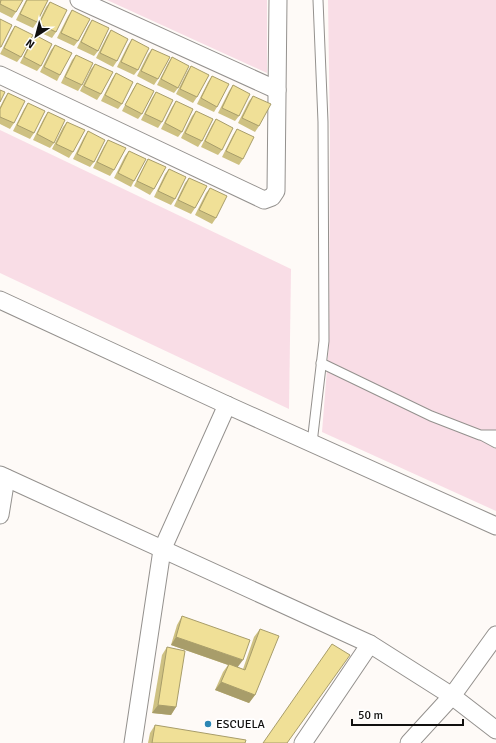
<svg xmlns="http://www.w3.org/2000/svg" width="496" height="743" font-family="Signika,sans-serif">
	<style>
		.green { fill: #f9dde6 }
		.lines { fill: none; stroke-linecap: round; stroke-linejoin: round }
		.lane-casing { stroke: #94918e; stroke-width: 11 }
		.street-casing { stroke: #94918e; stroke-width: 19 }
		.lane { stroke: #fff; stroke-width: 9 }
		.street { stroke: #fff; stroke-width: 17 }
		.wall { fill: #cec182 }
		.shaded-wall { fill: #a89d6a }
		.building { fill: #f0e097; stroke: #a89d6a }
		.poi-dot { fill: #2c86b4; stroke: #fff; stroke-width: 1.5 }
		.labels { text-anchor: middle; stroke-width: 3.5; stroke-linejoin: round; paint-order: stroke }
		.poi-label { font-size: 12px; fill: #11100f; stroke: #fff; text-anchor: start }
	</style>
	<rect width="100%" height="100%" fill="#fefaf7"/>
	<!-- green -->
	<g class="green">
		<polygon points="107,0 267,0 267,73"/>
		<polygon points="328,0 496,0 496,511 322,432 329,344 330,138"/>
		<polygon points="0,130 291,269 289,409 0,273"/>
	</g>
	<g class="lines">
		<!-- lane casing -->
		<g class="lane-casing">
			<g id="lane">
				<polyline points="321,363 431,416 480,435 496,435"/>
				<polyline points="483,436 496,443"/>
				<polyline points="312,443 324,341 323,122 318,0"/>
			</g>
		</g>
		<!-- street casing -->
		<g class="street-casing">
			<g id="street">
				<polyline points="79,0 277,90"/>
				<polyline points="0,75 264,200 272,197 276,191 278,0"/>
				<polyline points="0,300 227,405 496,526"/>
				<polyline points="0,475 370,644 452,696 496,730"/>
				<polyline points="0,515 6,478"/>
				<polyline points="133,743 162,550 227,405"/>
				<polyline points="303,743 370,644"/>
				<polyline points="409,743 452,696 496,635"/>
			</g>
		</g>
		<!-- lane -->
		<use href="#lane" class="lane"/>
		<!-- street -->
		<use href="#street" class="street"/>
	</g>
	<!-- wall -->
	<g class="wall">
		<polygon points="0,0 23,0 16,12 12,18 0,12"/>
		<polygon points="26,0 48,0 37,22 33,28 16,20"/>
		<polygon points="50,2 56,32 52,38 35,30 46,7"/>
		<polygon points="72,10 78,41 74,46 57,38 68,16"/>
		<polygon points="92,20 98,51 94,56 77,48 88,26"/>
		<polygon points="15,26 21,57 17,62 0,54 11,32"/>
		<polygon points="111,30 117,61 113,67 96,58 107,36"/>
		<polygon points="35,35 41,66 37,71 20,63 31,41"/>
		<polygon points="132,39 138,70 134,75 117,67 128,45"/>
		<polygon points="55,45 60,75 57,81 40,72 51,50"/>
		<polygon points="152,49 158,79 154,85 137,76 148,54"/>
		<polygon points="76,55 82,85 78,91 61,83 72,60"/>
		<polygon points="172,57 178,88 174,93 157,85 168,63"/>
		<polygon points="95,64 101,94 97,100 80,91 91,69"/>
		<polygon points="191,66 197,97 193,103 176,94 187,72"/>
		<polygon points="116,73 122,104 118,109 101,101 112,79"/>
		<polygon points="212,76 217,107 214,112 197,104 208,82"/>
		<polygon points="137,83 142,114 138,119 122,111 133,89"/>
		<polygon points="233,85 239,116 235,121 218,113 229,91"/>
		<polygon points="156,92 162,122 158,128 141,120 152,98"/>
		<polygon points="8,93 14,123 10,129 0,124 0,107 4,99"/>
		<polygon points="253,96 259,126 255,132 238,123 249,101"/>
		<polygon points="176,101 182,132 178,137 161,129 172,107"/>
		<polygon points="28,103 34,133 30,139 13,131 24,109"/>
		<polygon points="196,111 202,141 198,147 181,138 192,116"/>
		<polygon points="48,112 54,143 50,148 33,140 44,118"/>
		<polygon points="216,119 222,150 218,155 201,147 212,125"/>
		<polygon points="67,122 73,152 69,158 52,149 63,127"/>
		<polygon points="237,129 243,159 239,165 222,157 233,135"/>
		<polygon points="88,131 94,162 90,167 73,159 84,137"/>
		<polygon points="108,140 114,170 110,176 93,168 104,146"/>
		<polygon points="129,151 134,181 131,187 114,178 125,156"/>
		<polygon points="148,159 154,189 150,195 134,186 145,164"/>
		<polygon points="169,169 175,199 171,205 154,197 165,174"/>
		<polygon points="189,178 195,208 191,214 174,206 185,183"/>
		<polygon points="210,188 216,218 212,224 195,215 206,193"/>
		<polygon points="182,616 238,667 243,669 254,637 260,629 255,695 249,703 215,690 223,672 228,665 171,645 177,625"/>
		<polygon points="167,647 176,707 171,715 152,713 162,655"/>
		<polygon points="155,725 245,743 148,743 150,733"/>
	</g>
	<!-- shaded-wall -->
	<g class="shaded-wall">
		<polygon points="176,637 243,660 237,668 171,645"/>
		<polygon points="221,682 255,695 249,703 215,690"/>
		<polygon points="158,705 176,707 171,715 152,713"/>
	</g>
	<!-- building -->
	<g class="building">
		<polygon points="1,0 23,0 16,12 0,4"/>
		<polygon points="27,0 48,0 37,22 20,14"/>
		<polygon points="50,2 67,10 56,32 39,24"/>
		<polygon points="72,10 90,19 78,41 61,33"/>
		<polygon points="0,19 12,25 1,47 0,47"/>
		<polygon points="92,20 109,28 98,51 81,42"/>
		<polygon points="15,26 33,35 21,57 4,48"/>
		<polygon points="111,30 128,39 117,61 100,53"/>
		<polygon points="35,35 52,44 41,66 24,57"/>
		<polygon points="132,39 149,48 138,70 121,62"/>
		<polygon points="55,45 72,53 60,75 44,67"/>
		<polygon points="152,49 170,57 158,79 141,71"/>
		<polygon points="76,55 93,63 82,85 65,77"/>
		<polygon points="172,57 189,66 178,88 161,79"/>
		<polygon points="95,64 113,72 101,94 84,86"/>
		<polygon points="191,66 209,75 197,97 180,89"/>
		<polygon points="116,73 133,82 122,104 105,95"/>
		<polygon points="212,76 229,84 217,107 201,98"/>
		<polygon points="137,83 154,91 142,114 125,105"/>
		<polygon points="233,85 250,94 239,116 222,108"/>
		<polygon points="0,90 5,92 0,102"/>
		<polygon points="156,92 173,100 162,122 145,114"/>
		<polygon points="8,93 25,101 14,123 0,117 0,109"/>
		<polygon points="253,96 271,104 259,126 242,118"/>
		<polygon points="176,101 193,109 182,132 165,123"/>
		<polygon points="28,103 45,111 34,133 17,125"/>
		<polygon points="196,111 213,119 202,141 185,133"/>
		<polygon points="48,112 65,120 54,143 37,134"/>
		<polygon points="216,119 233,128 222,150 205,141"/>
		<polygon points="67,122 85,130 73,152 56,144"/>
		<polygon points="237,129 254,137 243,159 226,151"/>
		<polygon points="88,131 105,140 94,162 77,154"/>
		<polygon points="108,140 126,148 114,170 97,162"/>
		<polygon points="129,151 146,159 134,181 118,173"/>
		<polygon points="148,159 166,167 154,189 137,181"/>
		<polygon points="169,169 186,177 175,199 158,191"/>
		<polygon points="189,178 207,186 195,208 178,200"/>
		<polygon points="210,188 227,196 216,218 199,210"/>
		<polygon points="182,616 250,640 243,660 176,637"/>
		<polygon points="260,629 279,636 255,695 221,682 229,664 245,670"/>
		<polygon points="332,644 350,655 287,743 263,743"/>
		<polygon points="167,647 185,651 176,707 158,705"/>
		<polygon points="155,725 246,740 245,743 152,743"/>
	</g>
	<!-- markers -->
	<circle class="poi-dot" cx="208" cy="724" r="4"/>
	<g class="labels">
		<!-- poi labels -->
		<g class="poi-label">
			<text x="216" y="728">ESCUELA</text>
		</g>
	</g>
	<!-- north arrow -->
	<g transform="translate(36 36) rotate(216)" stroke="#ffffff" stroke-width="3" paint-order="stroke">
	<path d="M0-3L7 15L0 10L-7 15Z" fill="#11100f"/>
	<text y="-6" font-size="11" font-weight="bold" text-anchor="middle" fill="#11100f">N</text>
	</g>
	<!-- scale -->
	<path d="M352 719v6h111v-6" fill="none" stroke="#11100f" stroke-width="2"/>
	<text x="358" y="719" font-size="12" fill="#11100f" stroke="#ffffff" stroke-width="3" paint-order="stroke">50 m</text>
</svg>
